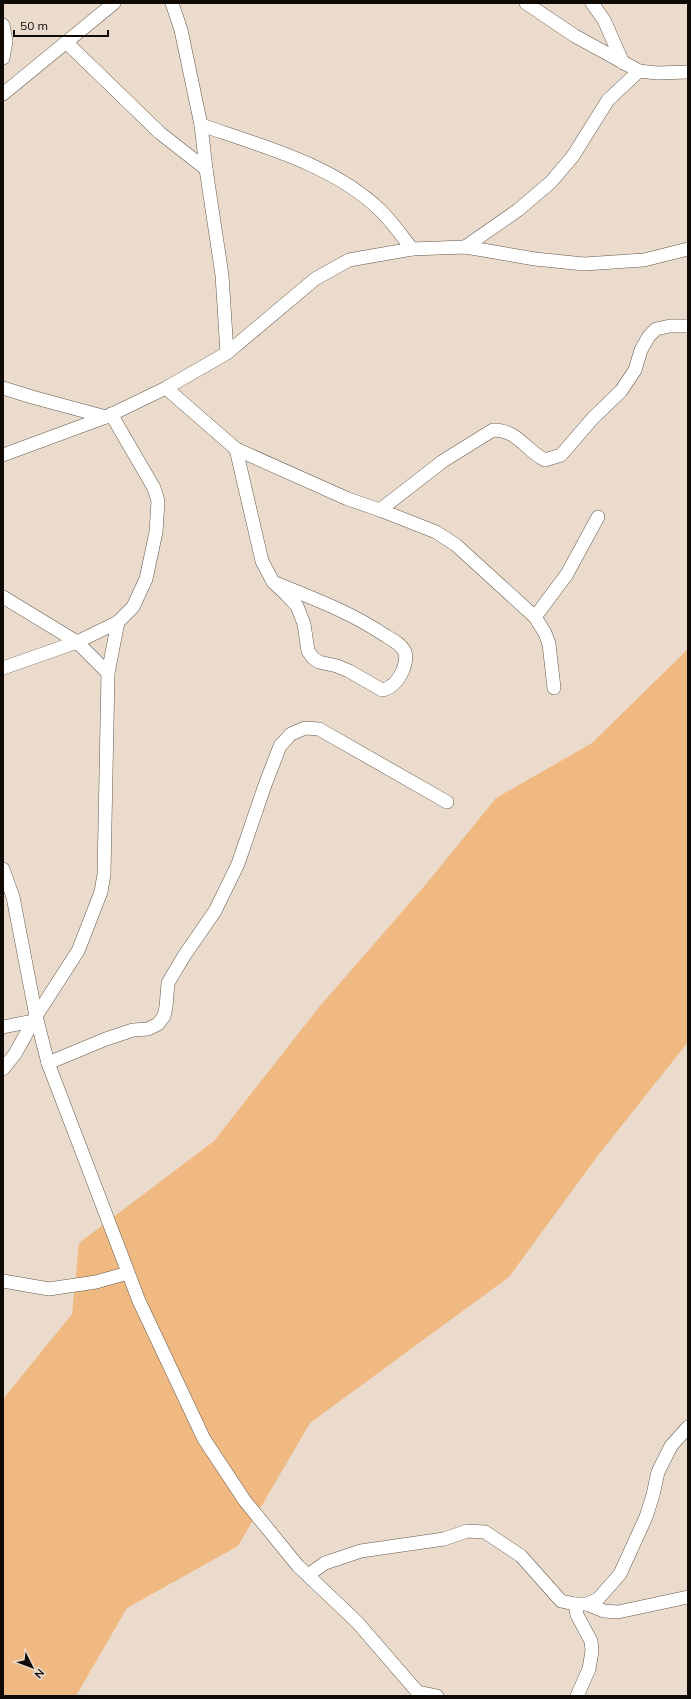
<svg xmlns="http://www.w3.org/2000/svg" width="691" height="1699" font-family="Mulish,sans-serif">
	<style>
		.green { fill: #efb981 }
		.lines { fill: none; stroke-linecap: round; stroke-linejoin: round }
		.minor-casing { stroke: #65584b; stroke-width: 14 }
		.minor { stroke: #fff; stroke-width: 13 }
	</style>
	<rect width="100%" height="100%" fill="#ebdbcd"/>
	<!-- green -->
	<polygon class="green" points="688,649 688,1042 596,1158 509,1277 310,1423 238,1546 127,1608 76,1696 3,1696 3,1399 72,1314 79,1243 214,1141 320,1006 427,883 496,798 592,743"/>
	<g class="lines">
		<!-- minor casing -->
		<g class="minor-casing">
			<g id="minor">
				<polyline points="172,3 181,30 201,125 206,169 222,275 227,353"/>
				<polyline points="526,3 575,36 639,71"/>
				<polyline points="592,3 604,20 623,63"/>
				<polyline points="3,25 6,41 3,58"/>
				<polyline points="67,43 160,133 206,169"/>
				<polyline points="3,94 114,3"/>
				<path d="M 201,125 C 262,146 334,165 381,211 C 393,223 402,236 412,249"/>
				<polyline points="465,247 518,210 551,182 573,156 608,100 639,71 657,73 688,72"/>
				<polyline points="3,388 32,397 106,417"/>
				<path d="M 166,388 L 236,449 L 348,499 L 380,510 L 443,461 L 493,430 C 518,430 525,450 545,460 L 561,455 L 593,418 L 621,391 L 635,370 L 641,350 L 649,336 L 656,329 L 670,326 L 688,326"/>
				<path d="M 236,449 L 262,561 L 273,582 L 286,594 L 297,606 L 304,624 L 308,651 L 313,658 L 319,662 L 337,666 L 349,671 L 382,690 C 393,688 399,679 403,670 C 405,664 407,658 405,652 C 401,644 393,640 386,636 C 351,612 312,598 273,582"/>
				<polyline points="3,455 106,417 166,388 227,353 315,279 349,260 412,249 465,247 535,259 584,264 644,260 688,249"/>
				<polyline points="380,510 436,532 456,545 535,617 545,633 549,644 554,688"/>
				<polyline points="3,597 77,642 108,673"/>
				<polyline points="535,617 567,574 598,517"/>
				<polyline points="3,668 77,642 118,622 133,607 146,579 156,532 158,501 154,488 111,414"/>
				<polyline points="3,869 13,897 36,1016 48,1063 139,1301 204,1439 245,1501 298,1566 357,1622 421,1696"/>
				<polyline points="3,1027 33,1021"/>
				<polyline points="48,1063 106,1039 133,1030 148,1029 158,1024 164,1016 166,1007 168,983 184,956 215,911 238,864 265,785 280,746 291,734 305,728 319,729 447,802"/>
				<polyline points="3,1069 15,1054 36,1016 78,951 101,892 104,874 108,673 118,622"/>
				<polyline points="3,1281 49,1289 96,1282 128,1273"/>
				<polyline points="308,1575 325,1563 361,1551 444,1539 467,1531 485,1532 521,1556 561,1601 575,1604 587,1604 598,1599 620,1574 646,1517 653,1495 658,1472 671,1446 688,1427"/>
				<polyline points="575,1604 577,1615 591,1641 592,1651 589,1669 577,1696"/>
				<polyline points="587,1604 604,1611 618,1612 688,1597"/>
				<polyline points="418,1692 437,1696"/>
			</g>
		</g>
		<!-- minor -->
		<use href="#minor" class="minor"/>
	</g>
	<!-- border -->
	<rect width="691" height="1699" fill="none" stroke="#0f0a06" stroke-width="8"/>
	<!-- north arrow -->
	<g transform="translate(32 1667) rotate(132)" stroke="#ebdbcd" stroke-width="3" paint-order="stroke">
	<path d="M0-3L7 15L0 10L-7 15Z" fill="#0f0a06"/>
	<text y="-6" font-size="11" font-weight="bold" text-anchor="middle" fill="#0f0a06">N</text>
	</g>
	<!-- scale -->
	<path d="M14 30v6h94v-6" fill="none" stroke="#0f0a06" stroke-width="2"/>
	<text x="20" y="30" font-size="12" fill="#0f0a06" stroke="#ebdbcd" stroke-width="3" paint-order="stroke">50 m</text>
</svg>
